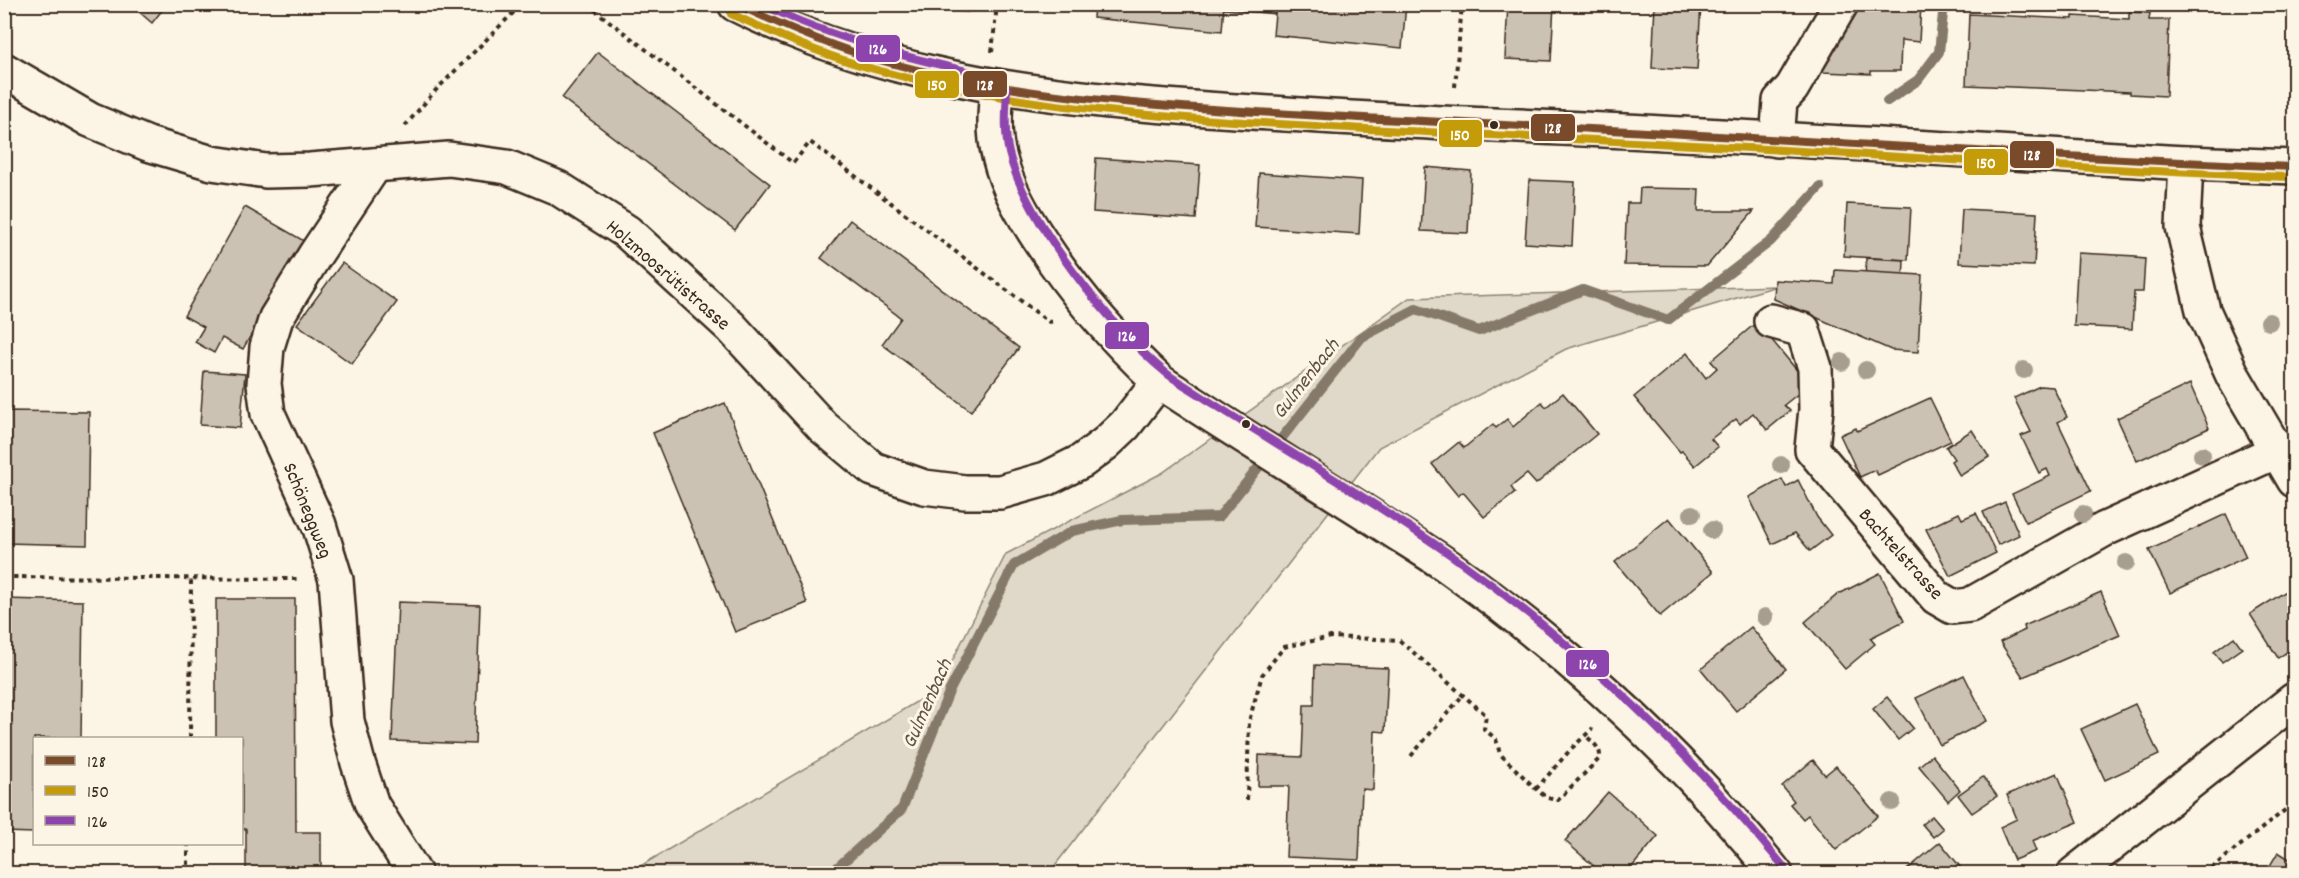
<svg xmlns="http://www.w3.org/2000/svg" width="2299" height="878" font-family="Dekko,sans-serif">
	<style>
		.green { fill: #e0d8c8; stroke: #8e8173; stroke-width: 1.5 }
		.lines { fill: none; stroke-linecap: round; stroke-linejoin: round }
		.stream { stroke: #85796b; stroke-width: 10 }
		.building { fill: #ccc2b3; stroke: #3b2a1e; stroke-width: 1.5 }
		.minor-casing { stroke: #3b2a1e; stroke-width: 38 }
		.major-casing { stroke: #3b2a1e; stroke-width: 38 }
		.path { stroke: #3b2a1e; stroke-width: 4; stroke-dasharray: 4.5 4.5; stroke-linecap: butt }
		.minor { stroke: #fcf5e5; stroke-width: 33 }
		.major { stroke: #fcf5e5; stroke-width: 33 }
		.bus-1-casing { stroke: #fcf5e5; stroke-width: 12 }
		.bus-2-casing { stroke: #fcf5e5; stroke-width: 12 }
		.bus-3-casing { stroke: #fcf5e5; stroke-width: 12 }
		.bus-1 { stroke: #7a4b2a; stroke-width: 8 }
		.bus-2 { stroke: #c49b09; stroke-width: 8 }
		.bus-3 { stroke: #8e44ad; stroke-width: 8 }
		.tree { fill: #a89e8f }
		.bus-dot { fill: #3b2a1e; stroke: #fcf5e5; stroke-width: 2 }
		.labels { text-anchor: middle; stroke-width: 6; stroke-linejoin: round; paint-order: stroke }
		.street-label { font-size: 20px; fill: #3b2a1e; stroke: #fcf5e5 }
		.water-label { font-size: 21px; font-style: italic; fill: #605144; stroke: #fcf5e5 }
		.line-badge { stroke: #fcf5e5; stroke-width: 2 }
		.badge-label { font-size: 16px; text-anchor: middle; font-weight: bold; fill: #fff }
	</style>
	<rect width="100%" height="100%" fill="#fcf5e5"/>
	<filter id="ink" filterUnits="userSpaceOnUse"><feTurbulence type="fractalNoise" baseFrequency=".0167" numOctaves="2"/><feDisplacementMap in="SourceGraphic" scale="12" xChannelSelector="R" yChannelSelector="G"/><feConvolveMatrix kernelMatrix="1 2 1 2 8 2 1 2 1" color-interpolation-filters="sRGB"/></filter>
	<g filter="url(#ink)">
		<!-- green -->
		<polygon class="green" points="1777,286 1566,349 1379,447 1049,873 627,874 938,689 1006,554 1162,473 1409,298"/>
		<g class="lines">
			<!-- stream -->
			<g class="stream">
				<polyline points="1887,101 1918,80 1939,52 1944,4"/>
				<polyline points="830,874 902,809 949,692 1014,565 1072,531 1122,520 1219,517 1362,337 1416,309 1479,331 1583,290 1668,320 1771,241 1820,187"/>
			</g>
		</g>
		<!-- building -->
		<g class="building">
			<polygon points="130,4 167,4 152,23"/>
			<polygon points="910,4 969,4 968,12 909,8"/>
			<polygon points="1094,4 1224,4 1222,31 1093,18"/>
			<polygon points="1224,4 1276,4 1275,14 1224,9"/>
			<polygon points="1276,4 1406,4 1402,48 1273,35"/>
			<polygon points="1508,4 1554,4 1551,61 1505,59"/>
			<polygon points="1655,4 1701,4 1697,70 1652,68"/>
			<polygon points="1856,4 1921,4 1919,42 1901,40 1900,71 1871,71 1871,74 1822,72 1823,47 1834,16 1854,17"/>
			<polygon points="2129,12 2150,13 2149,20 2169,20 2166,96 2130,94 2130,92 1966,85 1969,14 2073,19 2073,16 2129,19"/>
			<polygon points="598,52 770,184 735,230 562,98"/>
			<polygon points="1096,158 1200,165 1196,219 1093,212"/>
			<polygon points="1425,167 1471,171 1468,233 1421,231"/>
			<polygon points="1259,173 1362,180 1359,234 1255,227"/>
			<polygon points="1529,180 1575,182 1572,246 1525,243"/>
			<polygon points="1640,188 1699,189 1698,211 1754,211 1707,266 1624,265 1627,203 1639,203"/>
			<polygon points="1847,204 1911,207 1908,260 1844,256"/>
			<polygon points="245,207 304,241 243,349 222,338 214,353 195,342 204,327 184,316"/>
			<polygon points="1962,209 2037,213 2034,266 1959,263"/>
			<polygon points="850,220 1019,348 971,411 882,344 901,318 821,258"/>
			<polygon points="2078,253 2136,256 2136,258 2145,259 2143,292 2134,292 2132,329 2074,326"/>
			<polygon points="1866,258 1904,260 1903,284 1865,281"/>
			<polygon points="342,263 397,302 352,364 297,324"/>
			<polygon points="1835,270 1922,275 1918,352 1891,350 1774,299 1775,280 1834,284"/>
			<polygon points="1757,322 1809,385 1784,405 1790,411 1767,430 1753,413 1740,424 1736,419 1711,439 1718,447 1695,466 1682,451 1680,452 1634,397 1687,353 1706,378 1717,368 1711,361"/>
			<polygon points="204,371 245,374 240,428 200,425"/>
			<polygon points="2190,384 2209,428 2137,461 2117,418"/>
			<polygon points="2040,386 2053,387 2067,417 2058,422 2091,491 2026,522 2012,494 2050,476 2047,469 2039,473 2021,436 2031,432 2014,398"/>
			<polygon points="1563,393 1597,434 1536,484 1527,474 1511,487 1515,493 1484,517 1463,492 1458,496 1432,464 1459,442 1464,448 1493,424 1496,428 1507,419 1513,427 1542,402 1546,407"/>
			<polygon points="1930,398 1951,441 1878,475 1875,470 1860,477 1840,435 1856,428 1857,431"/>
			<polygon points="725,403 807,603 735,632 653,433"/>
			<polygon points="5,411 89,412 87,545 4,543"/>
			<polygon points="1972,430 1989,457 1960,476 1951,461 1954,459 1946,447"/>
			<polygon points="1782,479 1786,487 1798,480 1817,517 1831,535 1810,551 1795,533 1772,544 1749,497"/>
			<polygon points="2005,502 2019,535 1998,545 1983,512"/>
			<polygon points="1959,513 1962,519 1976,513 1996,553 1950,576 1926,529"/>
			<polygon points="2226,514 2246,557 2170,593 2149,550"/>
			<polygon points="1669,518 1713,572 1660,616 1615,562"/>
			<polygon points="1880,573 1904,621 1870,638 1875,644 1845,669 1805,622 1837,595"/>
			<polygon points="2294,586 2294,647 2278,658 2250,614"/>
			<polygon points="2101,592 2120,635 2023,677 2000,642 2025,630 2024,626"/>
			<polygon points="4,599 83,601 81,738 34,738 34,833 4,832"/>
			<polygon points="216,599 295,599 296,832 321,832 321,874 246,874 246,829 242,829 242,738 216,738"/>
			<polygon points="398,602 480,605 475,744 392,741"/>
			<polygon points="1751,627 1786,669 1736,711 1701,669"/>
			<polygon points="2234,637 2242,648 2222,662 2214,652"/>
			<polygon points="1315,665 1388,668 1385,732 1375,731 1373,790 1362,789 1359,860 1286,857 1289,786 1258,786 1259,755 1302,757 1304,705 1314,705"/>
			<polygon points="1964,675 1987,721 1940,745 1916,698"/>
			<polygon points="1887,697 1913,728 1898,740 1873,709"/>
			<polygon points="2135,704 2159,755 2105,780 2081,729"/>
			<polygon points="1932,755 1960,790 1948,801 1919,766"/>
			<polygon points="1813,760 1825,775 1836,766 1878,816 1836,850 1808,815 1803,819 1790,804 1794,801 1782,786"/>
			<polygon points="2057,773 2078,822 2032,841 2036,851 2014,860 2000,827 2017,819 2007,795"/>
			<polygon points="1983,777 1997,796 1972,813 1958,795"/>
			<polygon points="1608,792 1658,836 1626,874 1603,874 1565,841"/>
			<polygon points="1932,816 1943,829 1933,837 1922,824"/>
			<polygon points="1940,842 1966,874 1902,874"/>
			<polygon points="2278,852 2294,862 2294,874 2265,874"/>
		</g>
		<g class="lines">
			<!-- minor casing -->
			<g class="minor-casing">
				<g id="minor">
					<polyline points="4,70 90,120 148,144 212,163 266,171 310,170 449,159 507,167 558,188 627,232 731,327 823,427 873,469 924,487 965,492 1000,492 1046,479 1082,461 1106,443 1125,425 1159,381"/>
					<path d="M 997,88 C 995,110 993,134 999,156 C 1007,188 1023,215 1041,242 C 1075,294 1114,339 1159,381 C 1231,429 1305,474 1377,520 C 1401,536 1426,551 1449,567 C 1571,654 1683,757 1776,874"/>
					<polyline points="1777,140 1780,101 1792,88 1841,4"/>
					<polyline points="2186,163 2183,227 2203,310 2233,376 2294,480"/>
					<polyline points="375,165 315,255 276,318 267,347 264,384 268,414 319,525 336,580 347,721 358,763 372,805 415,874"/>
					<polyline points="1771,321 1803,330 1815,368 1816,409 1812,449 1936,597 1953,607 1970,605 2105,529 2277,451"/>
					<polyline points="2074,874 2294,700"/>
				</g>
			</g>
			<!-- major casing -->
			<g class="major-casing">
				<path id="major" d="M 735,4 C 891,83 1064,100 1236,111 C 1322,116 1408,122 1494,125 C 1725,134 1955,150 2186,163 L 2294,167"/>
			</g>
			<!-- path -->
			<g class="path">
				<polyline points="587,4 793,163 810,142 1049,322 1056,321"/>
				<polyline points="992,52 997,4"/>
				<polyline points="1455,87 1462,4"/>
				<polyline points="405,126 435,91 522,4"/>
				<polyline points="4,577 299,579"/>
				<polyline points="190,738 191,579"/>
				<polyline points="1411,756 1463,695"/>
				<polyline points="1536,789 1571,749 1593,728"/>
				<path d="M 1247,800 L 1249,721 L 1262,675 L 1284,647 L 1331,637 L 1399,640 L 1486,715 L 1484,729 L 1496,739 L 1500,754 L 1536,789 L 1547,798 L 1558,800 L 1600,758 C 1601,747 1592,742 1585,735"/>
				<polyline points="188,874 188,844"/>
				<polyline points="2204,874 2294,803"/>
			</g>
			<!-- minor -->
			<use href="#minor" class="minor"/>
			<!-- major -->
			<use href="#major" class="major"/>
			<!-- bus-1 casing -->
			<g class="bus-1-casing">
				<path id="bus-1" d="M 736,4 C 775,22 813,39 853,52 C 969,89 1091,101 1212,109 C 1338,118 1465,123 1591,129 C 1825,141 2059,158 2294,167"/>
			</g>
			<!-- bus-2 casing -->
			<g class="bus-2-casing">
				<path id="bus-2" d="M 731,14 C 772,32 813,51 856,64 C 988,103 1126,115 1263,123 C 1374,130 1485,135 1596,140 C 1829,151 2061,169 2294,177"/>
			</g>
			<!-- bus-3 casing -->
			<g class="bus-3-casing">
				<g id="bus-3">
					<path d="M 761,4 C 836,40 918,61 999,78"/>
					<path d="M 1007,89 C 1006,110 1004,132 1009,153 C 1026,221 1111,328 1165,372 C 1173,379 1183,384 1192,390 C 1279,447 1370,498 1455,558 C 1579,646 1688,751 1784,867"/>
				</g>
			</g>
			<!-- bus-1 -->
			<use href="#bus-1" class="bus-1"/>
			<!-- bus-2 -->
			<use href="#bus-2" class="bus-2"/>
			<!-- bus-3 -->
			<use href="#bus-3" class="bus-3"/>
		</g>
		<!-- trees -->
		<g class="tree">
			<circle cx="2269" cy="322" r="9"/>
			<circle cx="1842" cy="362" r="9"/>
			<circle cx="1866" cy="370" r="9"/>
			<circle cx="2024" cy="370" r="9"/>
			<circle cx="2202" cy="455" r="9"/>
			<circle cx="1781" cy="465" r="9"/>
			<circle cx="1692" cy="514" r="9"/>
			<circle cx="2083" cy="514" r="9"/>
			<circle cx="1712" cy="530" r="9"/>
			<circle cx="2126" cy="563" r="9"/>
			<circle cx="1765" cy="617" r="9"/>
			<circle cx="1892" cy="802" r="9"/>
		</g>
	</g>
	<!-- markers -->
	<g class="bus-dot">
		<circle cx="1494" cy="125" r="5"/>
		<circle cx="1246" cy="424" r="5"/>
	</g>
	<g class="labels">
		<!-- street labels -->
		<g class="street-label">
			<text transform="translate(669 274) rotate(41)" y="7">Holzmoosrütistrasse</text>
			<text transform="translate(309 510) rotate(68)" y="7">Schöneggweg</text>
			<text transform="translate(1902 553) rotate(48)" y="7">Bachtelstrasse</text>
		</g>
		<!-- water labels -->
		<g class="water-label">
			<text transform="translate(1305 378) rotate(-52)" y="7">Gulmenbach</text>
			<text transform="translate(926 703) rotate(-66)" y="7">Gulmenbach</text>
		</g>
	</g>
	<g class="line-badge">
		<rect x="855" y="34" width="46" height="29" rx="6" fill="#8e44ad"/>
		<rect x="962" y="70" width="46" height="28" rx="6" fill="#7a4b2a"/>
		<rect x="914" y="70" width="46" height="29" rx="6" fill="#c49b09"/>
		<rect x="1530" y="113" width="46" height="29" rx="6" fill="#7a4b2a"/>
		<rect x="1438" y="119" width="45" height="29" rx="6" fill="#c49b09"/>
		<rect x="2009" y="140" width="46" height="29" rx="6" fill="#7a4b2a"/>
		<rect x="1963" y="148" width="46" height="28" rx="6" fill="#c49b09"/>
		<rect x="1104" y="321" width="46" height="29" rx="6" fill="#8e44ad"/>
		<rect x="1565" y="649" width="45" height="29" rx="6" fill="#8e44ad"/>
	</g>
	<g class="badge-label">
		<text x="878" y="54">126</text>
		<text x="985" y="90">128</text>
		<text x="937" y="90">150</text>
		<text x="1553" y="133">128</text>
		<text x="1460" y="140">150</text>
		<text x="2032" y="160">128</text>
		<text x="1986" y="168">150</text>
		<text x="1127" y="341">126</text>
		<text x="1588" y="669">126</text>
	</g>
	<!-- margin -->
	<rect width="2299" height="878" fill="none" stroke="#fcf5e5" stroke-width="24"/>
	<rect x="12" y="12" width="2275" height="854" fill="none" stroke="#3b2a1e" stroke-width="2" filter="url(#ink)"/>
	<!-- legend -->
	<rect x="33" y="737" width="210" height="108" fill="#fcf5e5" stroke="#afa495" stroke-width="1.5"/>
	<rect x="45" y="756" width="30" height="9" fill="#7a4b2a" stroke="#afa495" stroke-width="1.5"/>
	<text x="87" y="767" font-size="18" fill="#3b2a1e">128</text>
	<rect x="45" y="786" width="30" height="9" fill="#c49b09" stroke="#afa495" stroke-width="1.5"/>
	<text x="87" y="797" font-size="18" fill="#3b2a1e">150</text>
	<rect x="45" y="816" width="30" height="9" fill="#8e44ad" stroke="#afa495" stroke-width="1.5"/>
	<text x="87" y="827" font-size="18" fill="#3b2a1e">126</text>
</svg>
